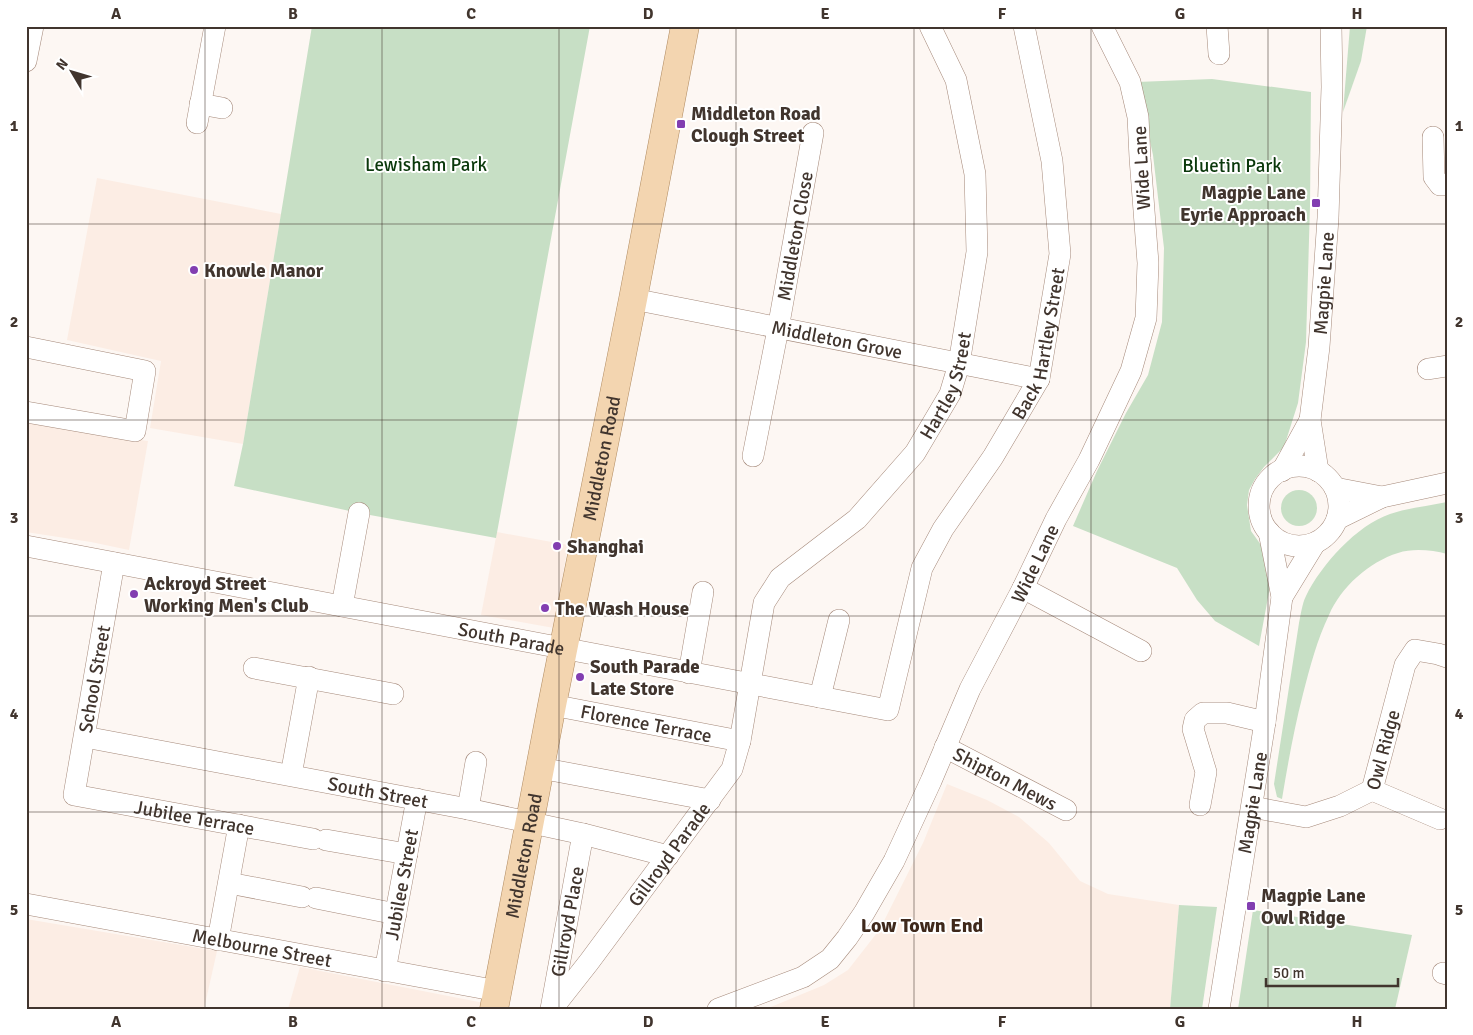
<svg xmlns="http://www.w3.org/2000/svg" width="1473" height="1035" font-family="Signika,sans-serif">
	<style>
		.built { fill: #fcede4 }
		.green { fill: #c7dfc5 }
		.lines { fill: none; stroke-linecap: round; stroke-linejoin: round }
		.minor-casing { stroke: #a5897a; stroke-width: 22 }
		.major-casing { stroke: #b08b61; stroke-width: 29 }
		.minor { stroke: #fff; stroke-width: 21 }
		.major { stroke: #f3d5b0; stroke-width: 28 }
		.grid { fill: none; stroke: #41352e; stroke-width: 1; stroke-opacity: 0.55 }
		.poi-dot { fill: #823eb1; stroke: #fff; stroke-width: 2 }
		.labels { text-anchor: middle; stroke-width: 4; stroke-linejoin: round; paint-order: stroke }
		.poi-label { font-size: 19px; font-weight: bold; fill: #41352e; stroke: #fff; text-anchor: start }
		.park-label { font-size: 19px; fill: #0a380b; stroke: #fff }
		.street-label { font-size: 19px; fill: #41352e; stroke: #fff }
		.neighbourhood-label { font-size: 20px; font-weight: bold; fill: #3f291c; stroke: #fff }
		.neatline { fill: none; stroke: #41352e; stroke-width: 2 }
		.grid-label { font-size: 16px; text-anchor: middle; font-weight: bold; fill: #41352e }
	</style>
	<rect width="100%" height="100%" fill="#fdf7f3"/>
	<!-- built -->
	<g class="built">
		<polygon points="97,178 281,214 243,444 150,428 161,361 67,340"/>
		<polygon points="26,422 68,430 148,441 129,550 91,542 26,532"/>
		<polygon points="497,532 568,545 554,628 481,615"/>
		<polygon points="947,784 987,800 1019,817 1049,843 1080,881 1108,894 1179,905 1170,1009 766,1009 824,985 848,970 880,929 923,843"/>
		<polygon points="26,919 217,951 204,1009 26,1009"/>
		<polygon points="300,967 484,1003 482,1009 288,1009"/>
	</g>
	<!-- green -->
	<g class="green">
		<polygon points="312,26 590,26 496,538 359,513 234,486 243,444"/>
		<polygon points="1350,26 1367,26 1361,61 1343,112"/>
		<polygon points="1212,79 1311,92 1310,206 1306,342 1298,403 1284,447 1264,467 1255,479 1249,490 1247,505 1251,531 1266,552 1270,572 1269,592 1259,646 1215,621 1197,600 1177,568 1073,526 1097,471 1126,413 1148,375 1162,322 1164,248 1153,155 1137,82"/>
		<circle cx="1299" cy="508" r="18"/>
		<path d="M 1447,502 L 1447,554 C 1432,550 1413,548 1398,553 C 1369,562 1341,587 1329,615 C 1317,640 1310,667 1303,694 C 1294,729 1288,763 1282,799 L 1277,797 L 1274,784 L 1299,623 C 1301,614 1302,604 1306,596 C 1321,565 1357,525 1390,514 C 1408,508 1428,506 1447,502 Z"/>
		<polygon points="1179,905 1217,907 1202,1009 1170,1009"/>
		<polygon points="1253,910 1412,935 1395,1009 1238,1009"/>
	</g>
	<g class="lines">
		<!-- minor casing -->
		<g class="minor-casing">
			<g id="minor">
				<polyline points="1217,26 1219,54"/>
				<polyline points="26,61 33,26"/>
				<polyline points="200,104 222,108"/>
				<polyline points="197,123 215,26"/>
				<polyline points="1433,137 1434,177 1440,185 1447,185"/>
				<path id="s1" d="M 633,299 L 1039,379"/>
				<polyline points="26,347 145,371 135,431 26,412"/>
				<polyline points="1428,369 1447,366"/>
				<path id="s2" d="M 753,456 L 778,329 L 813,133"/>
				<circle cx="1299" cy="506" r="40"/>
				<polyline points="1282,471 1310,420"/>
				<path id="s3" d="M 1318,471 L 1310,420 L 1319,347 L 1328,218 L 1332,87 L 1331,26"/>
				<polyline points="1335,488 1382,497"/>
				<polyline points="1337,519 1382,497 1447,483"/>
				<path id="s4" d="M 26,546 L 888,710 L 922,568 L 943,529 L 993,457 L 1039,379 L 1060,254 L 1052,161 L 1024,26"/>
				<path id="s5" d="M 114,563 L 74,795 L 313,839"/>
				<polyline points="1023,588 1141,651"/>
				<polyline points="1282,597 1315,543"/>
				<polyline points="342,606 359,513"/>
				<polyline points="254,668 393,694"/>
				<polyline points="689,673 703,592"/>
				<polyline points="820,697 839,620"/>
				<path id="s6" d="M 552,705 L 740,741"/>
				<path id="s7" d="M 85,737 L 468,809 L 583,834 L 668,856"/>
				<path id="s8" d="M 945,747 L 1066,810"/>
				<polyline points="540,768 710,800"/>
				<polyline points="291,775 309,677"/>
				<polyline points="1372,790 1440,819"/>
				<polyline points="1200,805 1206,772 1193,729 1195,720 1203,713 1227,713 1265,722"/>
				<path id="s9" d="M 1252,807 L 1306,817 L 1340,806 L 1372,790 L 1405,665 L 1415,650 L 1438,654 L 1447,657"/>
				<polyline points="468,809 476,762"/>
				<polyline points="326,840 407,854"/>
				<polyline points="229,883 302,897"/>
				<polyline points="316,898 396,914"/>
				<path id="s10" d="M 26,904 L 498,991"/>
				<polyline points="218,940 239,825"/>
				<path id="s11" d="M 385,971 L 417,799"/>
				<polyline points="1443,973 1447,974"/>
				<path id="s12" d="M 551,1009 L 583,834"/>
				<path id="s13" d="M 552,1009 L 589,962 L 732,769 L 740,741 L 764,603 L 780,578 L 857,519 L 915,453 L 950,394 L 959,364 L 977,252 L 975,174 L 956,80 L 930,26"/>
				<path id="s14" d="M 718,1009 L 803,977 L 830,959 L 847,938 L 864,913 L 894,861 L 931,781 L 970,689 L 1023,588 L 1056,519 L 1089,460 L 1131,371 L 1146,318 L 1148,263 L 1140,158 L 1138,117 L 1130,82 L 1102,26"/>
				<path id="s15" d="M 1219,1009 L 1265,722 L 1282,597 L 1269,532"/>
			</g>
		</g>
		<!-- major casing -->
		<g class="major-casing">
			<g id="major">
				<path id="s16" d="M 494,1009 L 552,705 L 633,299 L 685,26"/>
			</g>
		</g>
		<!-- minor -->
		<use href="#minor" class="minor"/>
		<!-- major -->
		<use href="#major" class="major"/>
	</g>
	<!-- grid -->
	<path class="grid" d="M 205,26 L 205,1009M 382,26 L 382,1009M 559,26 L 559,1009M 736,26 L 736,1009M 914,26 L 914,1009M 1091,26 L 1091,1009M 1268,26 L 1268,1009M 26,224 L 1447,224M 26,420 L 1447,420M 26,616 L 1447,616M 26,812 L 1447,812"/>
	<!-- markers -->
	<g class="poi-dot">
		<rect x="676" y="119" width="10" height="10" rx="2.5"/>
		<rect x="1311" y="198" width="10" height="10" rx="2.5"/>
		<circle cx="194" cy="270" r="5"/>
		<circle cx="557" cy="546" r="5"/>
		<circle cx="134" cy="594" r="5"/>
		<circle cx="545" cy="608" r="5"/>
		<circle cx="580" cy="677" r="5"/>
		<rect x="1246" y="901" width="10" height="10" rx="2.5"/>
	</g>
	<g class="labels">
		<!-- poi labels -->
		<g class="poi-label">
			<text x="691" y="120">Middleton Road<tspan x="691" dy="22">Clough Street</tspan></text>
			<text x="1306" y="199" text-anchor="end">Magpie Lane<tspan x="1306" dy="22">Eyrie Approach</tspan></text>
			<text x="204" y="277">Knowle Manor</text>
			<text x="567" y="553">Shanghai</text>
			<text x="144" y="590">Ackroyd Street<tspan x="144" dy="22">Working Men's Club</tspan></text>
			<text x="555" y="615">The Wash House</text>
			<text x="590" y="673">South Parade<tspan x="590" dy="22">Late Store</tspan></text>
			<text x="1261" y="902">Magpie Lane<tspan x="1261" dy="22">Owl Ridge</tspan></text>
		</g>
		<!-- park labels -->
		<g class="park-label">
			<text x="426" y="171">Lewisham Park</text>
			<text x="1232" y="172">Bluetin Park</text>
		</g>
		<!-- street labels -->
		<g class="street-label">
			<text transform="translate(1141 168) rotate(-93)" y="7">Wide Lane</text>
			<text dy="7" stroke="none"><textPath href="#s2" startOffset="224">Middleton Close</textPath></text>
			<text dy="7" stroke="none"><textPath href="#s3" startOffset="189">Magpie Lane</textPath></text>
			<text dy="7" stroke="none"><textPath href="#s1" startOffset="208">Middleton Grove</textPath></text>
			<text dy="7" stroke="none"><textPath href="#s4" startOffset="1280">Back Hartley Street</textPath></text>
			<text dy="7" stroke="none"><textPath href="#s13" startOffset="759">Hartley Street</textPath></text>
			<text dy="7" stroke="none"><textPath href="#s16" startOffset="561">Middleton Road</textPath></text>
			<text dy="7" stroke="none"><textPath href="#s14" startOffset="570">Wide Lane</textPath></text>
			<text dy="7" stroke="none"><textPath href="#s4" startOffset="494">South Parade</textPath></text>
			<text transform="translate(94 679) rotate(-80)" y="7">School Street</text>
			<text dy="7" stroke="none"><textPath href="#s6" startOffset="96">Florence Terrace</textPath></text>
			<text dy="7" stroke="none"><textPath href="#s9" startOffset="168">Owl Ridge</textPath></text>
			<text dy="7" stroke="none"><textPath href="#s8" startOffset="68">Shipton Mews</textPath></text>
			<text dy="7" stroke="none"><textPath href="#s7" startOffset="298">South Street</textPath></text>
			<text dy="7" stroke="none"><textPath href="#s15" startOffset="209">Magpie Lane</textPath></text>
			<text dy="7" stroke="none"><textPath href="#s5" startOffset="358">Jubilee Terrace</textPath></text>
			<text dy="7" stroke="none"><textPath href="#s13" startOffset="194">Gillroyd Parade</textPath></text>
			<text dy="7" stroke="none"><textPath href="#s16" startOffset="156">Middleton Road</textPath></text>
			<text dy="7" stroke="none"><textPath href="#s11" startOffset="88">Jubilee Street</textPath></text>
			<text dy="7" stroke="none"><textPath href="#s12" startOffset="89">Gillroyd Place</textPath></text>
			<text dy="7" stroke="none"><textPath href="#s10" startOffset="240">Melbourne Street</textPath></text>
		</g>
		<!-- neighbourhood labels -->
		<g class="neighbourhood-label">
			<text x="922" y="932">Low Town End</text>
		</g>
	</g>
	<!-- border -->
	<rect width="1473" height="1035" fill="none" stroke="#ffffff" stroke-width="55"/>
	<!-- north arrow -->
	<g transform="translate(72 72) rotate(308)" stroke="#ffffff" stroke-width="4" paint-order="stroke">
	<path d="M0-4L9 19L0 12L-9 19Z" fill="#41352e"/>
	<text y="-8" font-size="14" font-weight="bold" text-anchor="middle" fill="#41352e">N</text>
	</g>
	<!-- scale -->
	<path d="M1266 978v8h132v-8" fill="none" stroke="#41352e" stroke-width="2.5"/>
	<text x="1273" y="978" font-size="15" fill="#41352e" stroke="#ffffff" stroke-width="4" paint-order="stroke">50 m</text>
	<rect x="28" y="28" width="1418" height="980" class="neatline"/>
	<g class="grid-label">
		<text x="116" y="19">A</text>
		<text x="293" y="19">B</text>
		<text x="471" y="19">C</text>
		<text x="648" y="19">D</text>
		<text x="825" y="19">E</text>
		<text x="1002" y="19">F</text>
		<text x="1180" y="19">G</text>
		<text x="1357" y="19">H</text>
		<text x="14" y="131">1</text>
		<text x="1459" y="131">1</text>
		<text x="14" y="327">2</text>
		<text x="1459" y="327">2</text>
		<text x="14" y="523">3</text>
		<text x="1459" y="523">3</text>
		<text x="14" y="719">4</text>
		<text x="1459" y="719">4</text>
		<text x="14" y="915">5</text>
		<text x="1459" y="915">5</text>
		<text x="116" y="1027">A</text>
		<text x="293" y="1027">B</text>
		<text x="471" y="1027">C</text>
		<text x="648" y="1027">D</text>
		<text x="825" y="1027">E</text>
		<text x="1002" y="1027">F</text>
		<text x="1180" y="1027">G</text>
		<text x="1357" y="1027">H</text>
	</g>
</svg>
